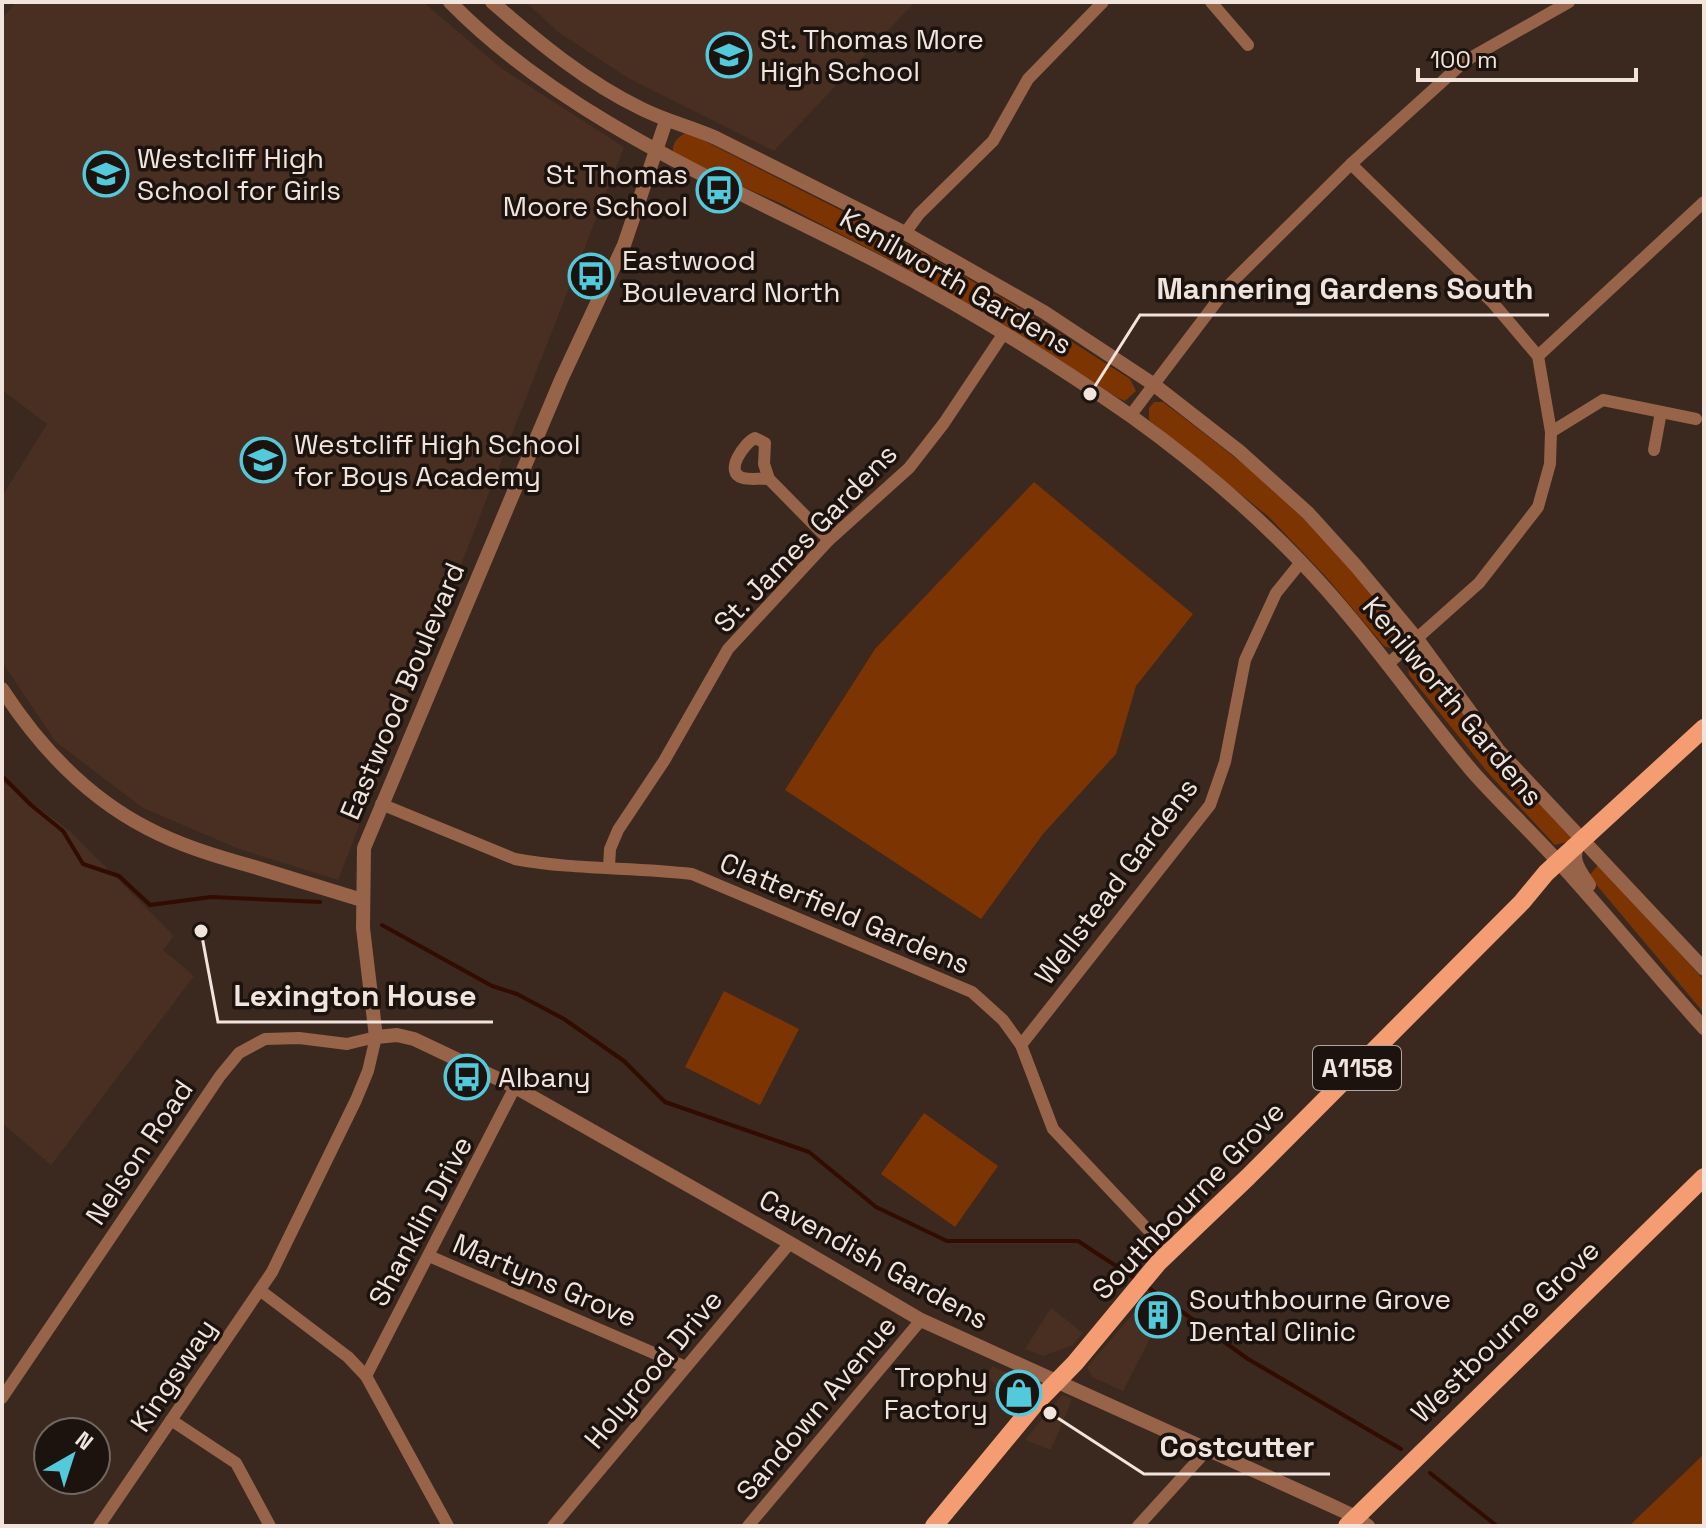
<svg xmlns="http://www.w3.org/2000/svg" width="1706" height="1528" font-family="'Space Grotesk',sans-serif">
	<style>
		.built { fill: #482f22 }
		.green { fill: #7d3403 }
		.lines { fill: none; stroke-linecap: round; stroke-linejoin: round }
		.stream { stroke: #320c00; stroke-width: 4 }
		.minor { stroke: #976349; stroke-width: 12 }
		.tertiary { stroke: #976349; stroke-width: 14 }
		.primary { stroke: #f49d72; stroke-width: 18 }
		.labels { text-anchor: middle; stroke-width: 7; stroke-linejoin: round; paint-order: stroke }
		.shield { fill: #1c130f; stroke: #b1a59f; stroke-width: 2 }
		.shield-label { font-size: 26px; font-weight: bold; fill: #f1e4dd }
		.poi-label { font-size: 28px; fill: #f1e4dd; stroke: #1c130f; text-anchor: start }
		.street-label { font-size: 28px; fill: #f1e4dd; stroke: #1c130f }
		.leader { fill: none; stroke: #f1e4dd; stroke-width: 3 }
		.callout-dot { fill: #f1e4dd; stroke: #1c130f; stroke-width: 3 }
		.callout-label { font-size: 30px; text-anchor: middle; font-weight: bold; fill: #f1e4dd; stroke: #1c130f; stroke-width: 7; stroke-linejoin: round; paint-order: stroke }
	</style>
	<rect width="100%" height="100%" fill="#3b281e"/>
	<!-- built -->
	<g class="built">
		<polygon points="16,2 423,2 501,68 624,147 338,880 239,849 143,808 56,742 2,662 2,496 47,424 2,390 2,18"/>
		<polygon points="526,2 915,2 774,151 628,78 558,32"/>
		<polygon points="2,781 70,831 174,936 163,950 194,976 51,1165 2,1123"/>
		<polygon points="1152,1292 1168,1303 1123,1391 1092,1377 1087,1367"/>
		<polygon points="1051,1308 1083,1333 1073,1345 1043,1356 1025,1349"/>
		<polygon points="992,1366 1039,1387 1020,1408 987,1377"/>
		<polygon points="1062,1395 1072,1399 1051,1450 1025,1440"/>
	</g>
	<!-- green -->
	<g class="green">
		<path d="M 687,132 L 911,246 L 1016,306 L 1130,379 L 1136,391 L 1125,401 L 1118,398 L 1001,323 L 900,265 L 780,203 L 688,163 L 673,153 C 672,142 678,137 687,132 Z"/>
		<path d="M 1154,402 L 1163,402 C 1205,434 1248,466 1287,502 C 1330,542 1367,589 1405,634 C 1402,647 1396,651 1384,646 L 1327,578 L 1269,517 L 1149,420 L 1149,408 Z"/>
		<polygon points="1034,482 1193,614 1136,686 1116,754 1043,834 981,919 785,790 875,649"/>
		<polygon points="1414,656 1423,658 1570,835 1570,841 1555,845 1490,775 1409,675 1408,663"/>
		<polygon points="1598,865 1704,980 1704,1013 1589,876"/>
		<polygon points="724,991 799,1029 760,1105 685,1067"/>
		<polygon points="924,1113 998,1166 955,1227 881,1174"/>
		<polygon points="1702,1456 1704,1526 1629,1526"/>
	</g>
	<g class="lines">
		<!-- stream -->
		<g class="stream">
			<polyline points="2,776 31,805 63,831 83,864 119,876 150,905 211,897 320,902"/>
			<polyline points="382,925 492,986 517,994 564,1019 624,1061 665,1102 809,1152 876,1207 947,1241 1078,1241 1136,1279"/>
			<polyline points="1146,1286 1248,1359 1401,1449"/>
			<polyline points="1430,1473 1497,1526"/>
		</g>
		<!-- minor -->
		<g class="minor">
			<polyline points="1211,2 1248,45"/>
			<polyline points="1351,164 1493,303 1538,356 1551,432 1550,464 1538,507 1479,583 1388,664"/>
			<polyline points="905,233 919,214 993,141 1028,79 1103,2"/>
			<polyline points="1538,356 1704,202"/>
			<polyline points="1130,416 1230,284 1351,164 1465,61 1569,2"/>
			<polyline points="1551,432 1603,400 1696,419"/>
			<polyline points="1654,450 1661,412"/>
			<path d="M 769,479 C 761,478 751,480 743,478 C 723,473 744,443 755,438 L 765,443 L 764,464 L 769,479 L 829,540"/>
			<path d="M 381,804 L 515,859 C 573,870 634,867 692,874 L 972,992 L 1003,1020 L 1021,1045 L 1053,1129 L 1169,1252"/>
			<polyline points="609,867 610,849 618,830 664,761 728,649 829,540 909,468 944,423 1004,333"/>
			<polyline points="1021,1045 1210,805 1225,762 1245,660 1276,593 1301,562"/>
			<polyline points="429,1256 686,1367"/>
			<polyline points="261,1291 348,1357 366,1376 448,1526"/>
			<polyline points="366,1376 515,1087"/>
			<polyline points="2,1398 220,1076 239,1053 265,1039 299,1038 347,1044 376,1037 368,1071 356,1100 272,1272 99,1526"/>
			<polyline points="171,1420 236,1463 270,1526"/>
			<polyline points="553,1526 790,1243"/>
			<polyline points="748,1526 921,1320"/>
			<polyline points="1138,1526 1208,1449"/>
		</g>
		<!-- tertiary -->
		<g class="tertiary">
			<path d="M 450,2 C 568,122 731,186 878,262 C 965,307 1050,360 1131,416 C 1191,459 1249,508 1300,561 C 1363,626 1414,702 1472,771 C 1501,804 1534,834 1563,867 C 1611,920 1656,975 1704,1028"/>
			<path d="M 492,2 C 538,42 586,82 642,109 C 666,121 691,127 716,138 L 905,233 L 1044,312 L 1153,384 L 1239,451 L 1308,513 L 1356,566 L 1417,639 L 1498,750 L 1704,969"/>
			<polyline points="666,121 624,245 561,380 364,848 363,928 376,1037 397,1035 414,1039 515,1087 790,1243 921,1320 1328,1504 1356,1517 1368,1526"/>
			<path d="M 2,689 C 39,746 85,796 147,828 C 179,845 215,856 251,866 C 288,877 325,889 362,900"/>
			<path d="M 1579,843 C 1569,859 1580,871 1589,885"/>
		</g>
		<!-- primary -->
		<g class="primary">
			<polyline points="934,1526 1034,1405 1075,1363 1158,1263 1248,1177 1522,902 1546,873 1704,728"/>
			<polyline points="1347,1526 1704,1177"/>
		</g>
	</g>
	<!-- icons -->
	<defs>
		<g id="school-ring" transform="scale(2.3)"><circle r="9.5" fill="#1c130f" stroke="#53cadc" stroke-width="1.5"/><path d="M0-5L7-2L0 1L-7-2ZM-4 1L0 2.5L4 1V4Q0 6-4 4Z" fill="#53cadc"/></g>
		<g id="bus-ring" transform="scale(2.3)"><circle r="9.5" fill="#1c130f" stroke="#53cadc" stroke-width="1.5"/><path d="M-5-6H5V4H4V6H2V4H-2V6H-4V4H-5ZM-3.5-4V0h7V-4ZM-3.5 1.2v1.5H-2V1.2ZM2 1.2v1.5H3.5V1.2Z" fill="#53cadc"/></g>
		<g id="building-ring" transform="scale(2.3)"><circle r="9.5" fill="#1c130f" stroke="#53cadc" stroke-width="1.5"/><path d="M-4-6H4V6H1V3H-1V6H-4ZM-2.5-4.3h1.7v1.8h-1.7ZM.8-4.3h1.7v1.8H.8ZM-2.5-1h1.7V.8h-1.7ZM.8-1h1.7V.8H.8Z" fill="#53cadc"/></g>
		<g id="shop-ring" transform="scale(2.3)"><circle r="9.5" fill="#1c130f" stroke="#53cadc" stroke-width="1.5"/><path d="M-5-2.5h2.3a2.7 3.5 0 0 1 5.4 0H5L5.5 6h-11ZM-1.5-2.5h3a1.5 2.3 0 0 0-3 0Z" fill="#53cadc"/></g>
	</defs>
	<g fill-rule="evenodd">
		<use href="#school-ring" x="729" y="55"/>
		<use href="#school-ring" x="106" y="174"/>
		<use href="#bus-ring" x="719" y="190"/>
		<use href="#bus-ring" x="591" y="276"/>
		<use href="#school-ring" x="263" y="460"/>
		<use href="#bus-ring" x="467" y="1077"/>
		<use href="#building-ring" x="1158" y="1315"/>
		<use href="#shop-ring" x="1019" y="1393"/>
	</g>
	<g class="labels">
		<!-- shield labels -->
		<rect class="shield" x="1313" y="1046" width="88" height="44" rx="6"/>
		<g class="shield-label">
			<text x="1357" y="1077">A1158</text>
		</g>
		<!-- poi labels -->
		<g class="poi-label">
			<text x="760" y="49">St. Thomas More<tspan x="760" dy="32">High School</tspan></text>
			<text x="137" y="168">Westcliff High<tspan x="137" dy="32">School for Girls</tspan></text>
			<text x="688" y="184" text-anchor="end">St Thomas<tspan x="688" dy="32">Moore School</tspan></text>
			<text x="622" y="270">Eastwood<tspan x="622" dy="32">Boulevard North</tspan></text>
			<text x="294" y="454">Westcliff High School<tspan x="294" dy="32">for Boys Academy</tspan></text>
			<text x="498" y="1087">Albany</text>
			<text x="1189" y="1309">Southbourne Grove<tspan x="1189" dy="32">Dental Clinic</tspan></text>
			<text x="988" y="1387" text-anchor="end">Trophy<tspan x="988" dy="32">Factory</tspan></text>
		</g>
		<!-- street labels -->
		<g class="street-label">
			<text transform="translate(956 281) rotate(30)" y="10">Kenilworth Gardens</text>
			<text transform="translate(805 538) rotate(-46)" y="10">St. James Gardens</text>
			<text transform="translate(402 691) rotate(-67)" y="10">Eastwood Boulevard</text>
			<text transform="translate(1453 701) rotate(50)" y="10">Kenilworth Gardens</text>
			<text transform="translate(1116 881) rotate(-53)" y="10">Wellstead Gardens</text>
			<text transform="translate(845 913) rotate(23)" y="10">Clatterfield Gardens</text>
			<text transform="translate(139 1152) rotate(-56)" y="10">Nelson Road</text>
			<text transform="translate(1188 1200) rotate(-46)" y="10">Southbourne Grove</text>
			<text transform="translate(420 1221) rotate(-62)" y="10">Shanklin Drive</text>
			<text transform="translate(874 1259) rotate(29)" y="10">Cavendish Gardens</text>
			<text transform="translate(545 1280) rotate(23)" y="10">Martyns Grove</text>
			<text transform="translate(1505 1331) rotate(-44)" y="10">Westbourne Grove</text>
			<text transform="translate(653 1369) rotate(-50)" y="10">Holyrood Drive</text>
			<text transform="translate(173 1375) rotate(-56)" y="10">Kingsway</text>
			<text transform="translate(816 1408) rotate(-50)" y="10">Sandown Avenue</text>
		</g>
	</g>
	<!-- callouts -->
	<path class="leader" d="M1090 394L1140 315H1549M201 931L218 1022H493M1050 1413L1144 1474H1330"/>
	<g class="callout-dot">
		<circle cx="1090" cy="394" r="8"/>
		<circle cx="201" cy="931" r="8"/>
		<circle cx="1050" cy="1413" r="8"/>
	</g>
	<g class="callout-label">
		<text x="1345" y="299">Mannering Gardens South</text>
		<text x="355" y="1006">Lexington House</text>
		<text x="1237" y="1457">Costcutter</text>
	</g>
	<!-- border -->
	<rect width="1706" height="1528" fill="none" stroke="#f1e4dd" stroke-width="8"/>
	<!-- north arrow -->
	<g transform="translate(72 1456) rotate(39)"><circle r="38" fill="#1c130f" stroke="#716761" stroke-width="2"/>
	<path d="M0-6L14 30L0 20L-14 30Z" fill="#53cadc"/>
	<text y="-12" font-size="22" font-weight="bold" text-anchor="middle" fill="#f1e4dd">N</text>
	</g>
	<!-- scale -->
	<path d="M1418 68v12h218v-12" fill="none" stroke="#f1e4dd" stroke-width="4"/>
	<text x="1430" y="68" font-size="24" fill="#f1e4dd" stroke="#1c130f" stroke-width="6" paint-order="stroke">100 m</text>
</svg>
